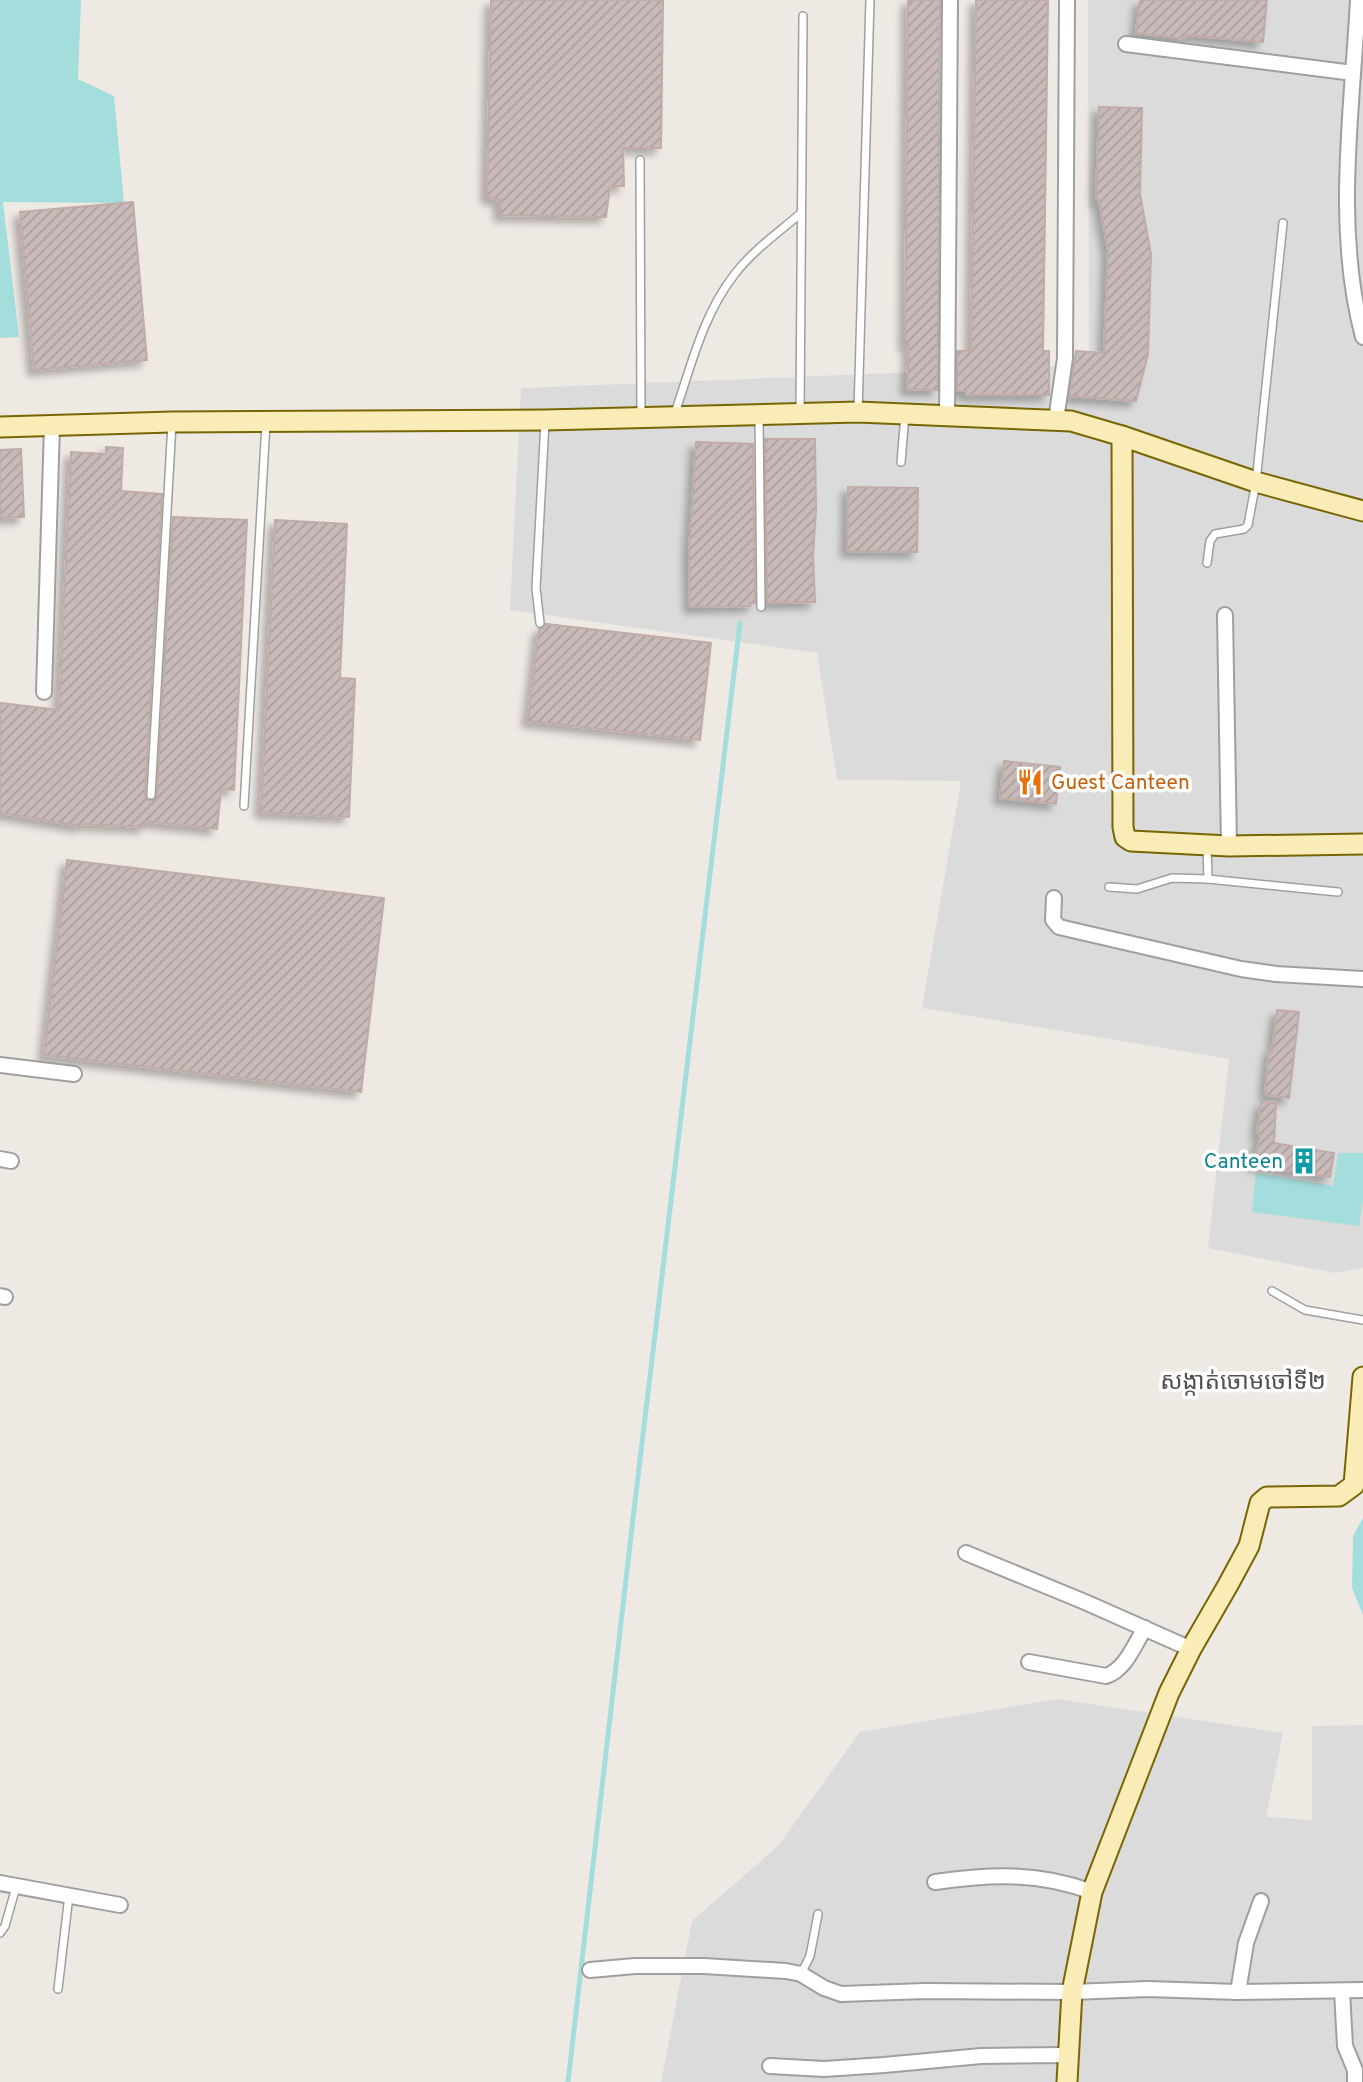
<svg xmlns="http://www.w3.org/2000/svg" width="1363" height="2082" font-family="Overpass,'Noto Sans Khmer',sans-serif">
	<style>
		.residential { fill: #dcdbdc }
		.water { fill: #a4dedc }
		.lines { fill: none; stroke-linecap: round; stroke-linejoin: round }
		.stream { stroke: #a4dedc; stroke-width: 5 }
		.building { fill: url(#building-hatch); stroke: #c1aba6; stroke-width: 2; filter: url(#shadow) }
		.lane-casing { stroke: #9f9f9f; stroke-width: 10 }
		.street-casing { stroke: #9f9f9f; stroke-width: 18 }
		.secondary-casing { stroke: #776603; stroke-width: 23 }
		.lane { stroke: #fff; stroke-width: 7 }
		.street { stroke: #fff; stroke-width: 14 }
		.secondary { stroke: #faecb7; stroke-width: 19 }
		.labels { text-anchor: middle; stroke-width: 7; stroke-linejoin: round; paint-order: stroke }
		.food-label { font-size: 21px; fill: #c56008; stroke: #fff; text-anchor: start }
		.culture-label { font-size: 21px; fill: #0d838f; stroke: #fff; text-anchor: end }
		.quarter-label { font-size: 24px; fill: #515151; stroke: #fff }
	</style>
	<defs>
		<pattern id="building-hatch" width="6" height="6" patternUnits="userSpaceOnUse" patternTransform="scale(1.75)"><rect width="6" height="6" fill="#c7bab8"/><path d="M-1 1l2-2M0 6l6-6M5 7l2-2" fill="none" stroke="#aa9f9e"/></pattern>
		<filter id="shadow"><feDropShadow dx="-6" dy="6" stdDeviation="3.5" flood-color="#0004"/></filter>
	</defs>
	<rect width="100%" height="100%" fill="#efe9e4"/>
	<!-- residential -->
	<g class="residential">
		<polygon points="1088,0 1363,0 1363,1268 1335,1273 1208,1248 1229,1059 922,1008 961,781 837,780 817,653 510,610 521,388 1089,365"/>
		<polygon points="1057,1699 1283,1733 1266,1817 1312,1820 1312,1726 1363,1725 1363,2082 661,2082 692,1921 778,1846 860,1732"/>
	</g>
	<!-- water -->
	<g class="water">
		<polygon points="0,0 81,0 78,79 114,96 124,203 3,202 19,337 0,338"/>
		<polygon points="1338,1153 1363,1153 1363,1199 1359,1226 1252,1212 1256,1173 1333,1186"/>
		<polygon points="1363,1518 1363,1615 1352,1588 1353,1536"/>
	</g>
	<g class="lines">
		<!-- stream -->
		<polyline class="stream" points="568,2082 634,1510 740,623"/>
	</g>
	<!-- building -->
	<g class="building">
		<polygon points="491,0 663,0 661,148 623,148 624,186 610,186 606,217 500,215 500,200 487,197"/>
		<polygon points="908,0 940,0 938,390 907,389 909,345 905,345"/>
		<polygon points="976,0 1048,0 1043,351 1049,351 1049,395 966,395 966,391 957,391 957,351 971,351"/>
		<polygon points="1140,0 1267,0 1263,42 1186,35 1185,39 1136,33"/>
		<polygon points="1099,107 1142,108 1140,194 1151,254 1148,354 1136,401 1069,396 1076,351 1104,353 1108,250 1099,200 1096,200"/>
		<polygon points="133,202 147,360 34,370 20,212"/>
		<polygon points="765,439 815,439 816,510 813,555 815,602 767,603"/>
		<polygon points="696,442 753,444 755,603 750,603 750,606 690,607 689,552"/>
		<polygon points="106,447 123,448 121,491 162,494 145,795 148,800 154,800 157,795 173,517 247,520 234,790 221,789 217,829 145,821 145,827 80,824 80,826 0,813 0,703 59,710 71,452 106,454"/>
		<polygon points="21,449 24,517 0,518 0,450"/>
		<polygon points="848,487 918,488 917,552 847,551"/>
		<polygon points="275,520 347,524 340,678 355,679 349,817 261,812"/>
		<polygon points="546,624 711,643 700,740 528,721 539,629 543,628"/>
		<polygon points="1004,761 1060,767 1056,804 1000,798"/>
		<polygon points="67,860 384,898 361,1092 44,1055"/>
		<polygon points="1277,1010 1299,1012 1289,1098 1265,1095 1269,1051 1272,1052"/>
		<polygon points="1261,1102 1276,1103 1274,1143 1334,1153 1330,1177 1254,1165 1260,1134 1257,1133"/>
	</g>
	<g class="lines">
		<!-- lane casing -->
		<g class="lane-casing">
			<g id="lane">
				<polyline points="640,160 641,417"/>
				<polyline points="858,412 870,0"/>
				<path d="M 675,413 C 691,366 703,315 734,275 C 752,251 778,233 801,213"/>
				<polyline points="800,413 803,16"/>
				<polyline points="759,415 761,607"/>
				<polyline points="901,462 905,415"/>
				<polyline points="1207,563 1210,541 1215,534 1244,529 1248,525 1256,482 1283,223"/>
				<polyline points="540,623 536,588 545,422"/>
				<polyline points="151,795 172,423"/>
				<polyline points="244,806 266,423"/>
				<polyline points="1207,846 1208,879"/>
				<polyline points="1109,887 1137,889 1172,878 1208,879 1338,892"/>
				<polyline points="1272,1291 1305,1310 1363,1320"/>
				<polyline points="0,1933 5,1926 16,1887"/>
				<polyline points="801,1974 810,1956 818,1914"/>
				<polyline points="58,1989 69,1895"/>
			</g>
		</g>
		<!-- street casing -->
		<g class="street-casing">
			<g id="street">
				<path d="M 1358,0 C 1352,112 1334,228 1363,337"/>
				<polyline points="1126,44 1353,73"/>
				<polyline points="947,416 950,0"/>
				<polyline points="1056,420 1065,358 1067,0"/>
				<polyline points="1225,615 1229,846"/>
				<polyline points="44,692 52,425"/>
				<polyline points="1054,898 1053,920 1059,927 1241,969 1276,974 1363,979"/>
				<polyline points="0,1065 74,1074"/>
				<polyline points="0,1159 11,1161"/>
				<polyline points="0,1296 5,1297"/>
				<polyline points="966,1553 1085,1602 1191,1649"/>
				<path d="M 1029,1662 L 1106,1676 C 1126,1669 1134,1645 1145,1628"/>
				<path d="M 935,1882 C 991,1874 1039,1872 1092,1892"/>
				<polyline points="0,1883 120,1905"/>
				<polyline points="590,1970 635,1966 704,1966 786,1971 801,1974 824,1988 841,1994 925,1991 1072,1992 1148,1989 1238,1992 1363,1990"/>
				<polyline points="1342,1991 1345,2046 1355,2070 1355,2082"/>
				<polyline points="1238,1992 1246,1943 1261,1901"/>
				<polyline points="770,2066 824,2069 884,2065 981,2056 1067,2055"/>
			</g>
		</g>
		<!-- secondary casing -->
		<g class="secondary-casing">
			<g id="secondary">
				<polyline points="0,427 172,422 545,420 858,412 1071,421 1122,436 1256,482 1363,511"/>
				<polyline points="1122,436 1123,827 1125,837 1131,841 1229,846 1363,844"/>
				<polyline points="1067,2082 1072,1992 1092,1892 1169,1693 1191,1649 1228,1585 1249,1546 1260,1503 1267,1497 1339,1496 1354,1485 1363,1377"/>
			</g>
		</g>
		<!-- lane -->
		<use href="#lane" class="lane"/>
		<!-- street -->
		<use href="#street" class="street"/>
		<!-- secondary -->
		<use href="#secondary" class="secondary"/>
	</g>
	<!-- icons -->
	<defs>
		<g id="restaurant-bare" transform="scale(2.1)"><path d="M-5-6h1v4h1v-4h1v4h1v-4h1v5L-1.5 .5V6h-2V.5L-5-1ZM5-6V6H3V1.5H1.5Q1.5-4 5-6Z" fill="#e8710a" stroke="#fff" stroke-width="2.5" paint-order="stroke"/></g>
		<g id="building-bare" transform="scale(2.1)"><path d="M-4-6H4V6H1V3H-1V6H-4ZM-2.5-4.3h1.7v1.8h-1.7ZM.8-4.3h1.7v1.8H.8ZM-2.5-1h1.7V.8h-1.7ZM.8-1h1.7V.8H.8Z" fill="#0f9aa8" stroke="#fff" stroke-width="2.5" paint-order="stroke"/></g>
	</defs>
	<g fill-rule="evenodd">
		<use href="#restaurant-bare" x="1030" y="782"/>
		<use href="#building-bare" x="1304" y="1161"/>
	</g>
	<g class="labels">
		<!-- food labels -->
		<g class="food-label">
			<text x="1051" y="789">Guest Canteen</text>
		</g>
		<!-- culture labels -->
		<g class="culture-label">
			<text x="1283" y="1168">Canteen</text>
		</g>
		<!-- quarter labels -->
		<g class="quarter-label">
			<text x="1243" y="1389">សង្កាត់ចោមចៅទី២</text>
		</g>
	</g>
</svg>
